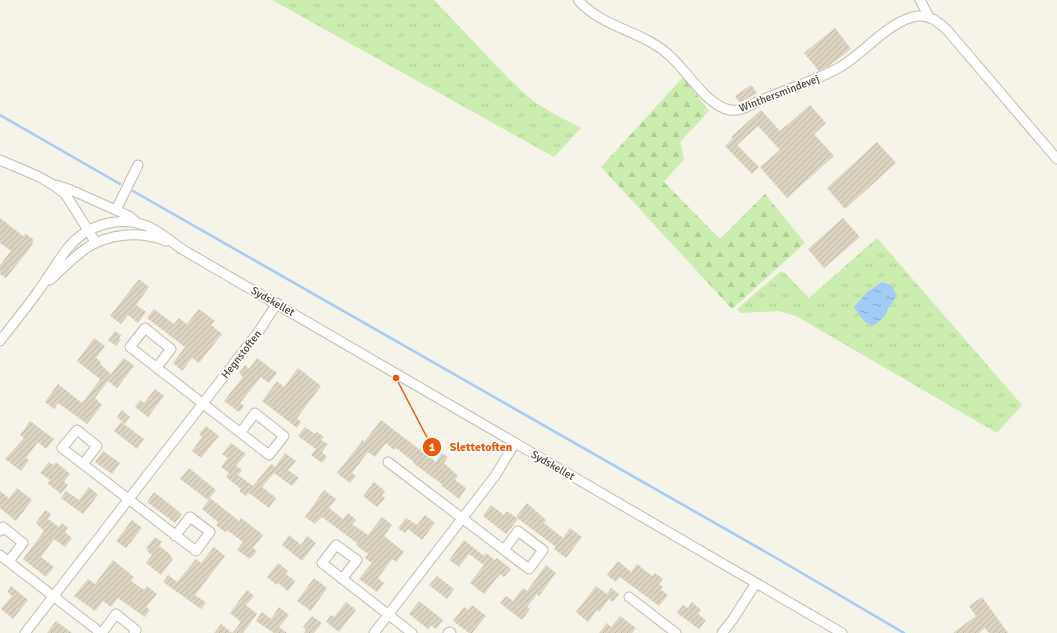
<svg xmlns="http://www.w3.org/2000/svg" width="1057" height="633" font-family="Signika,sans-serif">
	<style>
		.forest { fill: url(#forest-firs) }
		.park { fill: url(#park-tufts) }
		.water { fill: url(#water-ripples) }
		.lines { fill: none; stroke-linecap: round; stroke-linejoin: round }
		.stream { stroke: #a1ccf7; stroke-width: 2.5 }
		.building { fill: url(#building-hatch) }
		.minor-casing { stroke: #c2bcab; stroke-width: 11 }
		.minor { stroke: #fff; stroke-width: 9 }
		.labels { text-anchor: middle; stroke-width: 3.5; stroke-linejoin: round; paint-order: stroke }
		.street-label { font-size: 11px; fill: #4b4536; stroke: #fff }
		.leader { fill: none; stroke: #e8590c; stroke-width: 1.5 }
		.callout-dot { fill: #e8590c; stroke: #fff; stroke-width: 1.5 }
		.mark-label { font-size: 12px; text-anchor: middle; font-weight: bold; fill: #fff }
		.callout-label { font-size: 12px; text-anchor: middle; font-weight: bold; fill: #e8590c; stroke: #fff; stroke-width: 3.5; stroke-linejoin: round; paint-order: stroke }
	</style>
	<defs>
		<pattern id="forest-firs" width="22" height="20" patternUnits="userSpaceOnUse"><rect width="22" height="20" fill="#cbedaf"/><path d="M5 1l3.5 6h-7zM16 11l3.5 6h-7z" fill="#b0cd97"/></pattern>
		<pattern id="park-tufts" width="24" height="20" patternUnits="userSpaceOnUse"><rect width="24" height="20" fill="#cbedaf"/><path d="M3 7l-1-3M5 7V3M7 7l1-3M15 17l-1-3M17 17v-4M19 17l1-3" fill="none" stroke="#b0cd97"/></pattern>
		<pattern id="water-ripples" width="26" height="14" patternUnits="userSpaceOnUse"><rect width="26" height="14" fill="#a1ccf7"/><path d="M2 4q2-2 4 0t4 0M15 11q2-2 4 0t4 0" fill="none" stroke="#85a7c9"/></pattern>
		<pattern id="building-hatch" width="6" height="6" patternUnits="userSpaceOnUse"><rect width="6" height="6" fill="#dcd3c0"/><path d="M-1 1l2-2M0 6l6-6M5 7l2-2" fill="none" stroke="#beb6a6"/></pattern>
	</defs>
	<rect width="100%" height="100%" fill="#f6f3e9"/>
	<!-- forest -->
	<polygon class="forest" points="683,77 709,111 680,142 684,159 664,182 720,239 765,194 805,243 732,309 601,167"/>
	<!-- park -->
	<g class="park">
		<polygon points="272,0 434,0 510,80 533,101 556,115 581,128 554,157"/>
		<polygon points="877,238 1022,405 997,433 796,316 779,311 741,313 737,309 780,272 785,273 809,298"/>
	</g>
	<!-- water -->
	<polygon class="water" points="882,282 892,286 897,296 888,308 885,316 873,326 864,321 854,307 867,292"/>
	<g class="lines">
		<!-- stream -->
		<g class="stream">
			<polyline points="0,115 120,184"/>
			<polyline points="133,191 778,559 904,633"/>
		</g>
	</g>
	<!-- building -->
	<g class="building">
		<polygon points="835,28 851,49 829,66 819,71 804,53"/>
		<polygon points="751,85 757,93 740,103 735,96"/>
		<polygon points="810,105 826,123 814,134 834,156 787,198 760,167 780,150 758,126 737,145 759,167 752,174 725,146 733,138 731,137 761,110 780,131"/>
		<polygon points="877,142 896,163 845,209 827,188"/>
		<polygon points="0,218 23,236 26,234 34,240 32,242 33,243 27,252 6,278 0,274 0,265 11,251 0,243"/>
		<polygon points="843,218 860,237 824,268 808,249"/>
		<polygon points="139,279 149,287 136,305 146,312 138,323 128,315 121,324 110,316"/>
		<polygon points="154,309 174,324 179,318 187,324 199,309 215,321 211,325 222,334 199,363 192,358 182,371 173,363 185,347 147,318"/>
		<polygon points="115,331 121,335 119,338 121,340 116,346 108,340"/>
		<polygon points="94,338 105,346 96,358 101,362 100,364 111,374 124,358 134,366 117,388 108,381 95,398 102,405 87,424 58,403 54,409 45,402 58,384 82,403 99,381 100,379 77,361"/>
		<polygon points="257,358 277,373 269,383 261,377 240,403 244,406 239,412 224,401 243,377 239,373 245,365 249,369"/>
		<polygon points="298,368 321,386 297,418 301,422 297,428 262,401 277,381 284,387"/>
		<polygon points="155,389 164,396 148,417 135,407 140,400 144,403"/>
		<polygon points="122,410 130,417 125,424 117,417"/>
		<polygon points="381,420 436,462 442,453 448,457 444,463 458,476 455,480 466,488 459,499 441,485 442,484 413,463 414,462 396,448 394,450 386,443 375,457 368,452 352,473 356,476 350,483 337,473 363,440 364,442"/>
		<polygon points="30,421 54,439 46,449 38,442 26,458 29,460 21,471 5,459 24,438 20,435"/>
		<polygon points="121,422 144,439 137,449 114,431"/>
		<polygon points="206,426 219,436 201,458 192,451 202,437 199,434"/>
		<polygon points="305,427 315,434 317,432 324,437 321,440 328,444 322,452 327,457 322,463 311,455 316,449 298,436"/>
		<polygon points="231,443 246,454 236,466 242,470 238,475 253,486 271,464 275,467 285,453 296,461 288,470 299,478 292,486 274,473 262,487 276,498 269,508 249,493 246,496 239,491 241,489 226,477 229,473 221,467 228,458 222,454"/>
		<polygon points="103,451 120,463 112,474 95,462"/>
		<polygon points="49,462 53,465 56,462 70,474 64,482 68,485 61,494 47,483 50,480 40,473"/>
		<polygon points="189,468 216,490 208,500 180,479"/>
		<polygon points="374,482 385,491 382,495 385,498 377,507 363,496"/>
		<polygon points="89,487 98,495 83,514 61,498 66,491 79,500"/>
		<polygon points="17,488 32,500 16,521 0,508 0,491 9,498"/>
		<polygon points="324,490 336,499 329,508 343,519 348,513 356,520 352,524 368,535 382,517 392,525 384,536 404,552 396,562 392,559 378,578 384,583 377,592 359,579 372,563 365,558 368,554 356,545 357,543 322,517 315,524 305,517"/>
		<polygon points="154,492 182,514 175,523 147,502"/>
		<polygon points="210,498 239,521 241,518 263,535 253,548 257,551 250,559 237,550 243,542 227,530 225,532 216,525 218,522 202,509"/>
		<polygon points="527,503 546,520 544,523 563,538 570,528 582,537 566,558 554,549 556,547 516,517"/>
		<polygon points="491,505 504,515 507,511 518,519 506,534 483,516"/>
		<polygon points="45,510 51,514 48,519 59,527 62,523 68,528 65,532 72,538 65,547 54,539 41,557 54,567 46,577 23,559 44,531 36,523"/>
		<polygon points="425,515 435,523 422,540 408,529 405,533 398,528 406,518 417,525"/>
		<polygon points="132,520 142,528 126,548 116,541"/>
		<polygon points="289,535 301,545 307,536 316,543 302,561 282,545"/>
		<polygon points="155,537 162,542 159,546 171,555 170,556 173,559 161,575 146,563 152,555 147,551 148,549 146,548"/>
		<polygon points="464,540 484,556 486,553 495,560 497,558 511,569 504,577 500,574 484,594 470,583 484,565 469,554 459,567 449,560"/>
		<polygon points="214,547 225,556 195,595 205,602 206,603 201,609 163,582 168,575 177,582 196,559 201,563"/>
		<polygon points="113,560 134,577 131,581 144,590 147,586 157,594 146,607 150,610 145,617 118,598 111,607 103,601 95,611 74,596 88,579 95,584"/>
		<polygon points="618,561 631,572 637,564 652,576 655,573 663,579 659,584 663,587 661,590 668,595 659,606 620,577 616,582 607,575"/>
		<polygon points="278,563 288,571 286,574 295,581 288,591 278,583 277,585 267,577"/>
		<polygon points="546,565 556,573 539,596 537,594 527,607 530,609 522,620 500,603 506,596 513,601 523,588 527,591"/>
		<polygon points="437,576 454,589 447,599 429,585"/>
		<polygon points="314,578 327,588 311,611 297,601"/>
		<polygon points="11,586 28,600 13,619 1,609 12,596 7,592"/>
		<polygon points="596,586 607,594 611,588 619,594 613,602 609,599 599,612 597,610 588,622 576,612"/>
		<polygon points="247,590 254,596 246,605 257,614 243,633 214,633 221,624 232,633 241,622 230,613"/>
		<polygon points="982,597 1008,633 989,633 985,628 979,633 953,633 976,616 969,606"/>
		<polygon points="419,601 443,620 436,629 431,625 428,629 409,614"/>
		<polygon points="346,602 356,610 339,632 326,622 331,615 334,617"/>
		<polygon points="692,602 701,610 698,614 706,620 699,629 677,613 683,605 688,608"/>
		<polygon points="472,605 486,616 472,633 469,633 453,621 464,607 468,610"/>
		<polygon points="279,607 289,615 279,627 287,633 274,633 256,621 262,612 271,619"/>
		<polygon points="312,616 322,623 314,633 304,633 306,630 303,627"/>
		<polygon points="620,616 636,628 632,633 599,633 607,623 611,627"/>
		<polygon points="56,621 72,633 47,633"/>
	</g>
	<g class="lines">
		<!-- minor casing -->
		<g class="minor-casing">
			<g id="minor">
				<path d="M 578,0 C 604,29 642,30 670,56 C 687,71 708,107 730,110 C 742,112 753,103 764,99 C 789,88 816,81 840,67 C 863,54 891,19 918,16 C 931,15 938,22 947,30 L 1057,159"/>
				<polyline points="920,0 929,17"/>
				<path d="M 0,160 C 22,170 48,178 66,195 L 96,243"/>
				<polyline points="56,185 71,190 129,216 137,223"/>
				<polyline points="116,210 138,165"/>
				<path d="M 50,280 C 62,269 73,258 85,249 C 108,233 140,231 166,241"/>
				<path d="M 0,341 C 13,324 27,307 39,290 C 49,276 57,262 67,249 C 86,225 118,215 147,226 C 159,231 170,240 180,248 L 842,633"/>
				<polyline points="157,367 171,349 145,328 130,347 269,455 284,436 255,413 241,432"/>
				<polyline points="388,462 529,569 543,550 518,531 504,550"/>
				<polyline points="83,464 97,446 77,430 62,448 196,551 210,532 190,517 175,536"/>
				<polyline points="0,531 3,527 23,543 9,561"/>
				<polyline points="0,555 101,633"/>
				<polyline points="342,579 357,560 336,545 322,563 412,633"/>
				<polyline points="629,597 676,633"/>
				<polyline points="25,633 259,331 277,303"/>
				<polyline points="102,633 116,614 136,630 134,633"/>
				<polyline points="374,633 495,476 515,443"/>
				<polyline points="448,633 450,632 451,633"/>
				<polyline points="722,633 733,619 756,583"/>
			</g>
		</g>
		<!-- minor -->
		<use href="#minor" class="minor"/>
	</g>
	<g class="labels">
		<!-- street labels -->
		<g class="street-label">
			<text transform="translate(779 93) rotate(-21)" y="4">Winthersmindevej</text>
			<text transform="translate(273 301) rotate(30)" y="4">Sydskellet</text>
			<text transform="translate(241 354) rotate(-52)" y="4">Hegnstoften</text>
			<text transform="translate(553 465) rotate(30)" y="4">Sydskellet</text>
		</g>
	</g>
	<!-- callouts -->
	<path class="leader" d="M396 378L432 447"/>
	<g class="callout-dot">
		<circle cx="396" cy="378" r="4"/>
		<circle cx="432" cy="447" r="10"/>
	</g>
	<g class="mark-label">
		<text x="432" y="451">1</text>
	</g>
	<g class="callout-label">
		<text x="481" y="451">Slettetoften</text>
	</g>
</svg>
